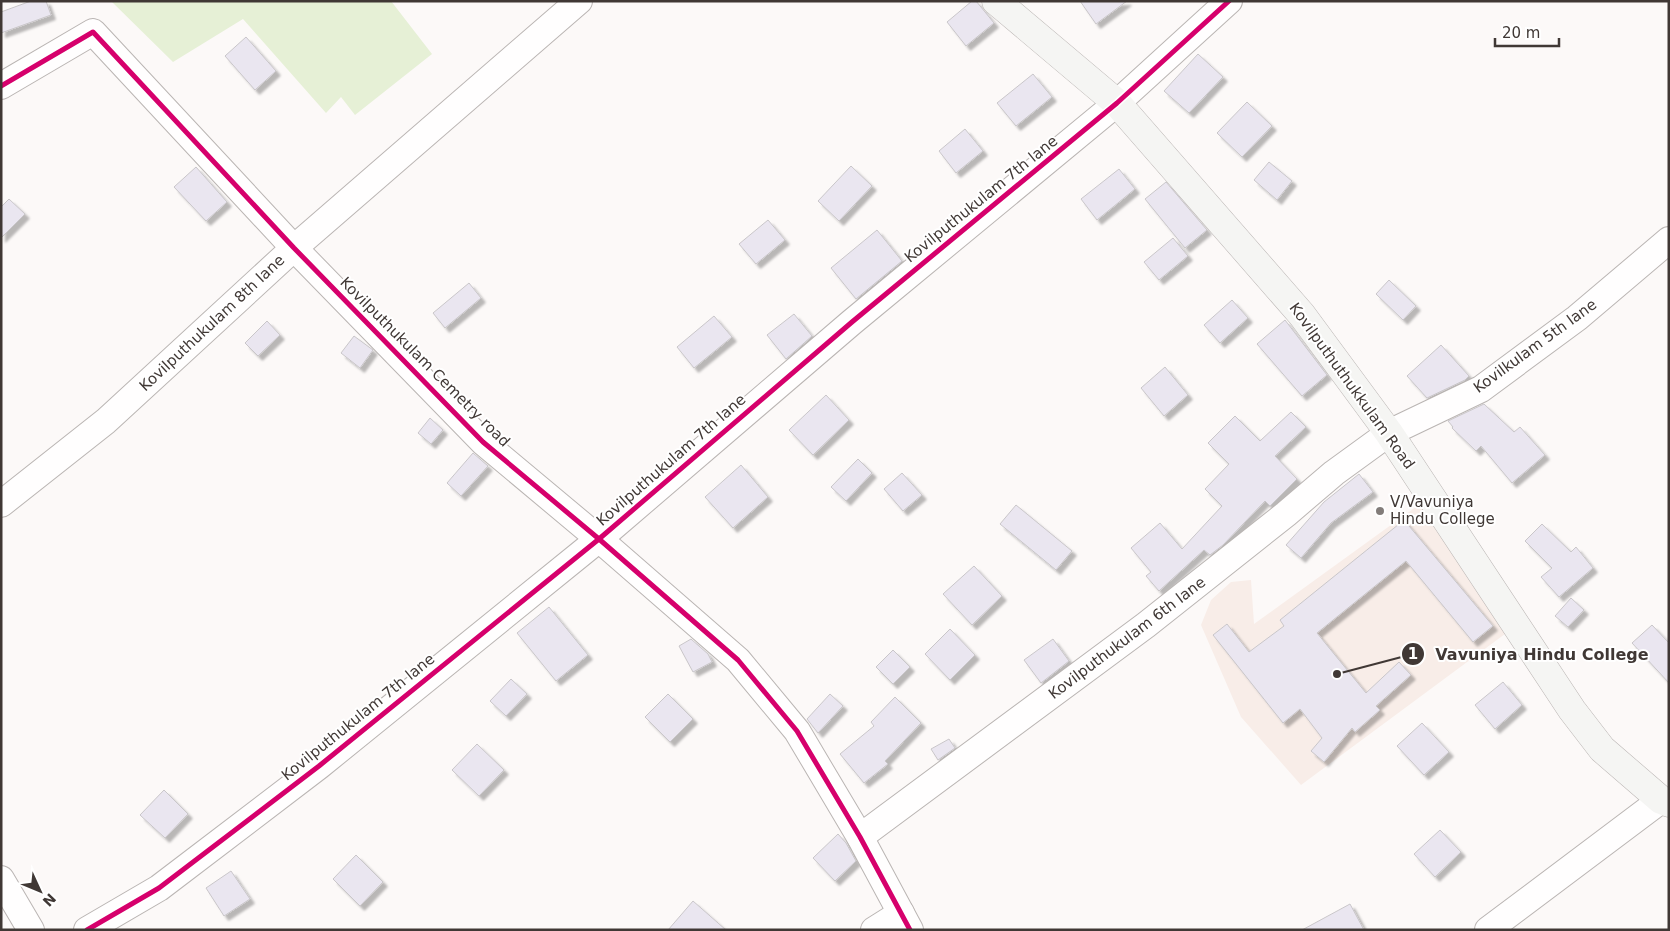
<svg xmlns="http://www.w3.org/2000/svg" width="1670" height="931" font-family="'DejaVu Sans',sans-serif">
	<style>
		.built { fill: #f8ede8 }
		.green { fill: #e6f0d6 }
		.building { fill: #eae6f0; stroke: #c9c6c9; filter: url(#shadow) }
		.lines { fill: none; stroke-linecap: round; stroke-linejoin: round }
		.street-casing { stroke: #bab5b3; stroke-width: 28 }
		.secondary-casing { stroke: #bab5b3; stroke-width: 29 }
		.street { stroke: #fffefe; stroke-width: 26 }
		.secondary { stroke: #f5f5f3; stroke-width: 28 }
		.cycleway-casing { stroke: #fff; stroke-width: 8 }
		.cycleway { stroke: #d6006c; stroke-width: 5 }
		.poi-dot { fill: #827c79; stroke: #fff; stroke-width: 2 }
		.labels { text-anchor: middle; stroke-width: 4; stroke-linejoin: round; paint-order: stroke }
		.street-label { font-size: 15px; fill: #403835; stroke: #fff }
		.poi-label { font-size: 15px; fill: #403835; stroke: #fff; text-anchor: start }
		.leader { fill: none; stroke: #403835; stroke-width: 2 }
		.callout-dot { fill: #403835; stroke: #fff; stroke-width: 2 }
		.mark-label { font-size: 15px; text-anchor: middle; font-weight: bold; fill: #fff }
		.callout-label { font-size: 16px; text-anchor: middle; font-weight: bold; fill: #403835; stroke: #fff; stroke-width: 4; stroke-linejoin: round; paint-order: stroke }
	</style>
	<defs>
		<filter id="shadow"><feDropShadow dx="4.5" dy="4.5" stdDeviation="1" flood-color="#0004"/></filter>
	</defs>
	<rect width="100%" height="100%" fill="#fcf9f8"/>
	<!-- built -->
	<polygon class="built" points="1431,496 1509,631 1301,785 1241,717 1201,625 1211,600 1231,582 1251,580 1254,624"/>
	<!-- green -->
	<polygon class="green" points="111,1 391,1 432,54 355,115 341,97 326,113 243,19 173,62"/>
	<!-- building -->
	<g class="building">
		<polygon points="31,1 46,1 51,15 1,33 1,12"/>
		<polygon points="972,1 976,1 994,23 966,46 947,22"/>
		<polygon points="1080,1 1127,1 1096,24"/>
		<polygon points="246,37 276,71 255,90 225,56"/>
		<polygon points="1198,54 1223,77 1189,113 1164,91"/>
		<polygon points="1033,74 1052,97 1016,126 997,103"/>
		<polygon points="1247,102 1272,126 1242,157 1217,133"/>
		<polygon points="965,129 983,151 956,173 939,151"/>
		<polygon points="1269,162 1292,181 1277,200 1254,180"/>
		<polygon points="851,166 872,186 839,221 818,201"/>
		<polygon points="196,167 227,202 206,221 174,187"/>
		<polygon points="1119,169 1135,189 1097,220 1081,199"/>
		<polygon points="1166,182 1207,230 1185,248 1145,199"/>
		<polygon points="9,199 25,214 1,238 1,207"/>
		<polygon points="768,220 785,240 756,264 739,244"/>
		<polygon points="877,230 902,261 856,299 831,268"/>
		<polygon points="1173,238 1188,256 1159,280 1144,262"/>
		<polygon points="1389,280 1416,306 1403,320 1376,294"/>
		<polygon points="469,283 481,298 445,328 433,313"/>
		<polygon points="1232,300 1248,318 1220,343 1204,325"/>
		<polygon points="794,314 812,336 786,359 767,335"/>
		<polygon points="714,316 732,337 694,368 677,347"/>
		<polygon points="1285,320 1327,375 1302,396 1257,344"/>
		<polygon points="267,321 280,335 258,356 245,343"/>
		<polygon points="354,336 373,350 360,368 341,353"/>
		<polygon points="1441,345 1469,376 1465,380 1427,398 1407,376"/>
		<polygon points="1165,367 1188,395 1164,416 1141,388"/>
		<polygon points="826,395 849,420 813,455 789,430"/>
		<polygon points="1484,404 1514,432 1520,427 1545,455 1512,483 1481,446 1476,451 1452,428 1453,427 1448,421"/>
		<polygon points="1291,412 1306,427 1275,456 1297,479 1270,506 1265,501 1223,545 1210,555 1204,550 1159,591 1146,576 1151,572 1131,548 1160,523 1182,549 1222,506 1205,489 1229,464 1208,443 1235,416 1260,441"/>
		<polygon points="430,418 443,430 431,444 418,433"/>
		<polygon points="473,453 488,466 461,496 447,483"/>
		<polygon points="858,459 872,473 846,501 831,487"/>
		<polygon points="741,465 768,497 733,528 705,497"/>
		<polygon points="902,473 922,495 903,511 884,489"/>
		<polygon points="1359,474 1373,492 1331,523 1301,558 1286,545 1324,502"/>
		<polygon points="1016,505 1072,551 1056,570 1000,524"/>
		<polygon points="1404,520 1493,626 1473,642 1406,561 1317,633 1366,693 1399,662 1411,675 1376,706 1380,710 1355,732 1352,728 1324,762 1311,751 1322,738 1300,709 1283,723 1213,635 1227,624 1249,652 1284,626 1280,620"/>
		<polygon points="1542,524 1571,552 1576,547 1593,568 1559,597 1541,577 1552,568 1525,541"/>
		<polygon points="974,566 1002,596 972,625 943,594"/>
		<polygon points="1571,598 1584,610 1568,627 1555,616"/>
		<polygon points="549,607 588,655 556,681 517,633"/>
		<polygon points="1652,625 1669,643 1669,683 1632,643"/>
		<polygon points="950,629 975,655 950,680 925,654"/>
		<polygon points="691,639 708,654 712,662 693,672 679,646"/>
		<polygon points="1053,639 1069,661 1041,683 1024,660"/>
		<polygon points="893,650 910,667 893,684 876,667"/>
		<polygon points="511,679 527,694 506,716 490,701"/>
		<polygon points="1503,682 1522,705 1495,729 1475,705"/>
		<polygon points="668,694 693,719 670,742 645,717"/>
		<polygon points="830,694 843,706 818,733 807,719"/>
		<polygon points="895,697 921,723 885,761 888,764 864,783 840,754 874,726 871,722"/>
		<polygon points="1422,723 1449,752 1424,775 1397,746"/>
		<polygon points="949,739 955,748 938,760 931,749"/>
		<polygon points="477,744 504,770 479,796 452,770"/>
		<polygon points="164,790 188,814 165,838 140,815"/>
		<polygon points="1440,830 1461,852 1435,877 1414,854"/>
		<polygon points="838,834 846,843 856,861 835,881 813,858"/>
		<polygon points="356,855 383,882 360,906 333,879"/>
		<polygon points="231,871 250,899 224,916 206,888"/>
		<polygon points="693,901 726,930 668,930"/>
		<polygon points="1350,904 1364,930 1302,930"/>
	</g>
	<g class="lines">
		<!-- street casing -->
		<g class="street-casing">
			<g id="street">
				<polyline points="1,86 93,32 294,248 483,442 599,539 738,660 797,731 860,837 910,930"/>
				<polyline points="1,504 106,421 294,248 579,1"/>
				<polyline points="860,837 1146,625 1286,514 1334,473 1389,433 1481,389 1577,318 1669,240"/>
				<polyline points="1,879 31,930"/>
				<polyline points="87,930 159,888 319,766 599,539 852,322 1117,103 1229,1"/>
				<polyline points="874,930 901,913"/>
				<polyline points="1488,930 1661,800"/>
			</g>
		</g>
		<!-- secondary casing -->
		<g class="secondary-casing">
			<polyline id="secondary" points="996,1 1117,103 1302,315 1389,433 1572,710 1602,749 1661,800 1669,803"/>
		</g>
		<!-- street -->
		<use href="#street" class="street"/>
		<!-- secondary -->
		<use href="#secondary" class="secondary"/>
		<!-- cycleway casing -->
		<g class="cycleway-casing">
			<g id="cycleway">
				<polyline points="1,86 93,32 294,248 483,442 599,539 738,660 797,731 860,837 910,930"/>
				<polyline points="87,930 159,888 319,766 599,539 852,322 1117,103 1229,1"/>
			</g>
		</g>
		<!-- cycleway -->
		<use href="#cycleway" class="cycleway"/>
	</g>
	<!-- markers -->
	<circle class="poi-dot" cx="1380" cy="511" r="5"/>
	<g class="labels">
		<!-- street labels -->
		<g class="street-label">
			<text transform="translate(981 199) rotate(-39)" y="5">Kovilputhukulam 7th lane</text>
			<text transform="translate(212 323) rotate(-43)" y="5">Kovilputhukulam 8th lane</text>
			<text transform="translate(1535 346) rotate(-36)" y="5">Kovilkulam 5th lane</text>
			<text transform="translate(425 362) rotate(45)" y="5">Kovilputhukulam Cemetry road</text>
			<text transform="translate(1352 386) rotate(54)" y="5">Kovilputhuthukkulam Road</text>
			<text transform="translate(671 460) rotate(-41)" y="5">Kovilputhukulam 7th lane</text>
			<text transform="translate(1127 638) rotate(-37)" y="5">Kovilputhukulam 6th lane</text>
			<text transform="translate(358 717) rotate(-39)" y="5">Kovilputhukulam 7th lane</text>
		</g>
		<!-- poi labels -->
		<g class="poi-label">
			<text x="1390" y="507">V/Vavuniya<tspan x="1390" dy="17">Hindu College</tspan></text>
		</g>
	</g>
	<!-- callouts -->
	<path class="leader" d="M1337 674L1413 654"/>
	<g class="callout-dot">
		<circle cx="1337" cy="674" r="5"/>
		<circle cx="1413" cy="654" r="12"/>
	</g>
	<g class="mark-label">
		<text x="1413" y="659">1</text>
	</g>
	<g class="callout-label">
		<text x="1542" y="660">Vavuniya Hindu College</text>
	</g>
	<!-- border -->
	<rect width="1670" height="931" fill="none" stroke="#403835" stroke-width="5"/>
	<!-- north arrow -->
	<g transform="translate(40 891) rotate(134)" stroke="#ffffff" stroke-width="4" paint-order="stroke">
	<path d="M0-4L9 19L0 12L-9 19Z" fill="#403835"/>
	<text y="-8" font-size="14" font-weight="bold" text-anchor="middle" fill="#403835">N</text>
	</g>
	<!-- scale -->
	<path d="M1495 38v8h64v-8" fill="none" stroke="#403835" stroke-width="2.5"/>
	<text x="1502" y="38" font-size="15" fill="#403835" stroke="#ffffff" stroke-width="4" paint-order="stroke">20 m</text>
</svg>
